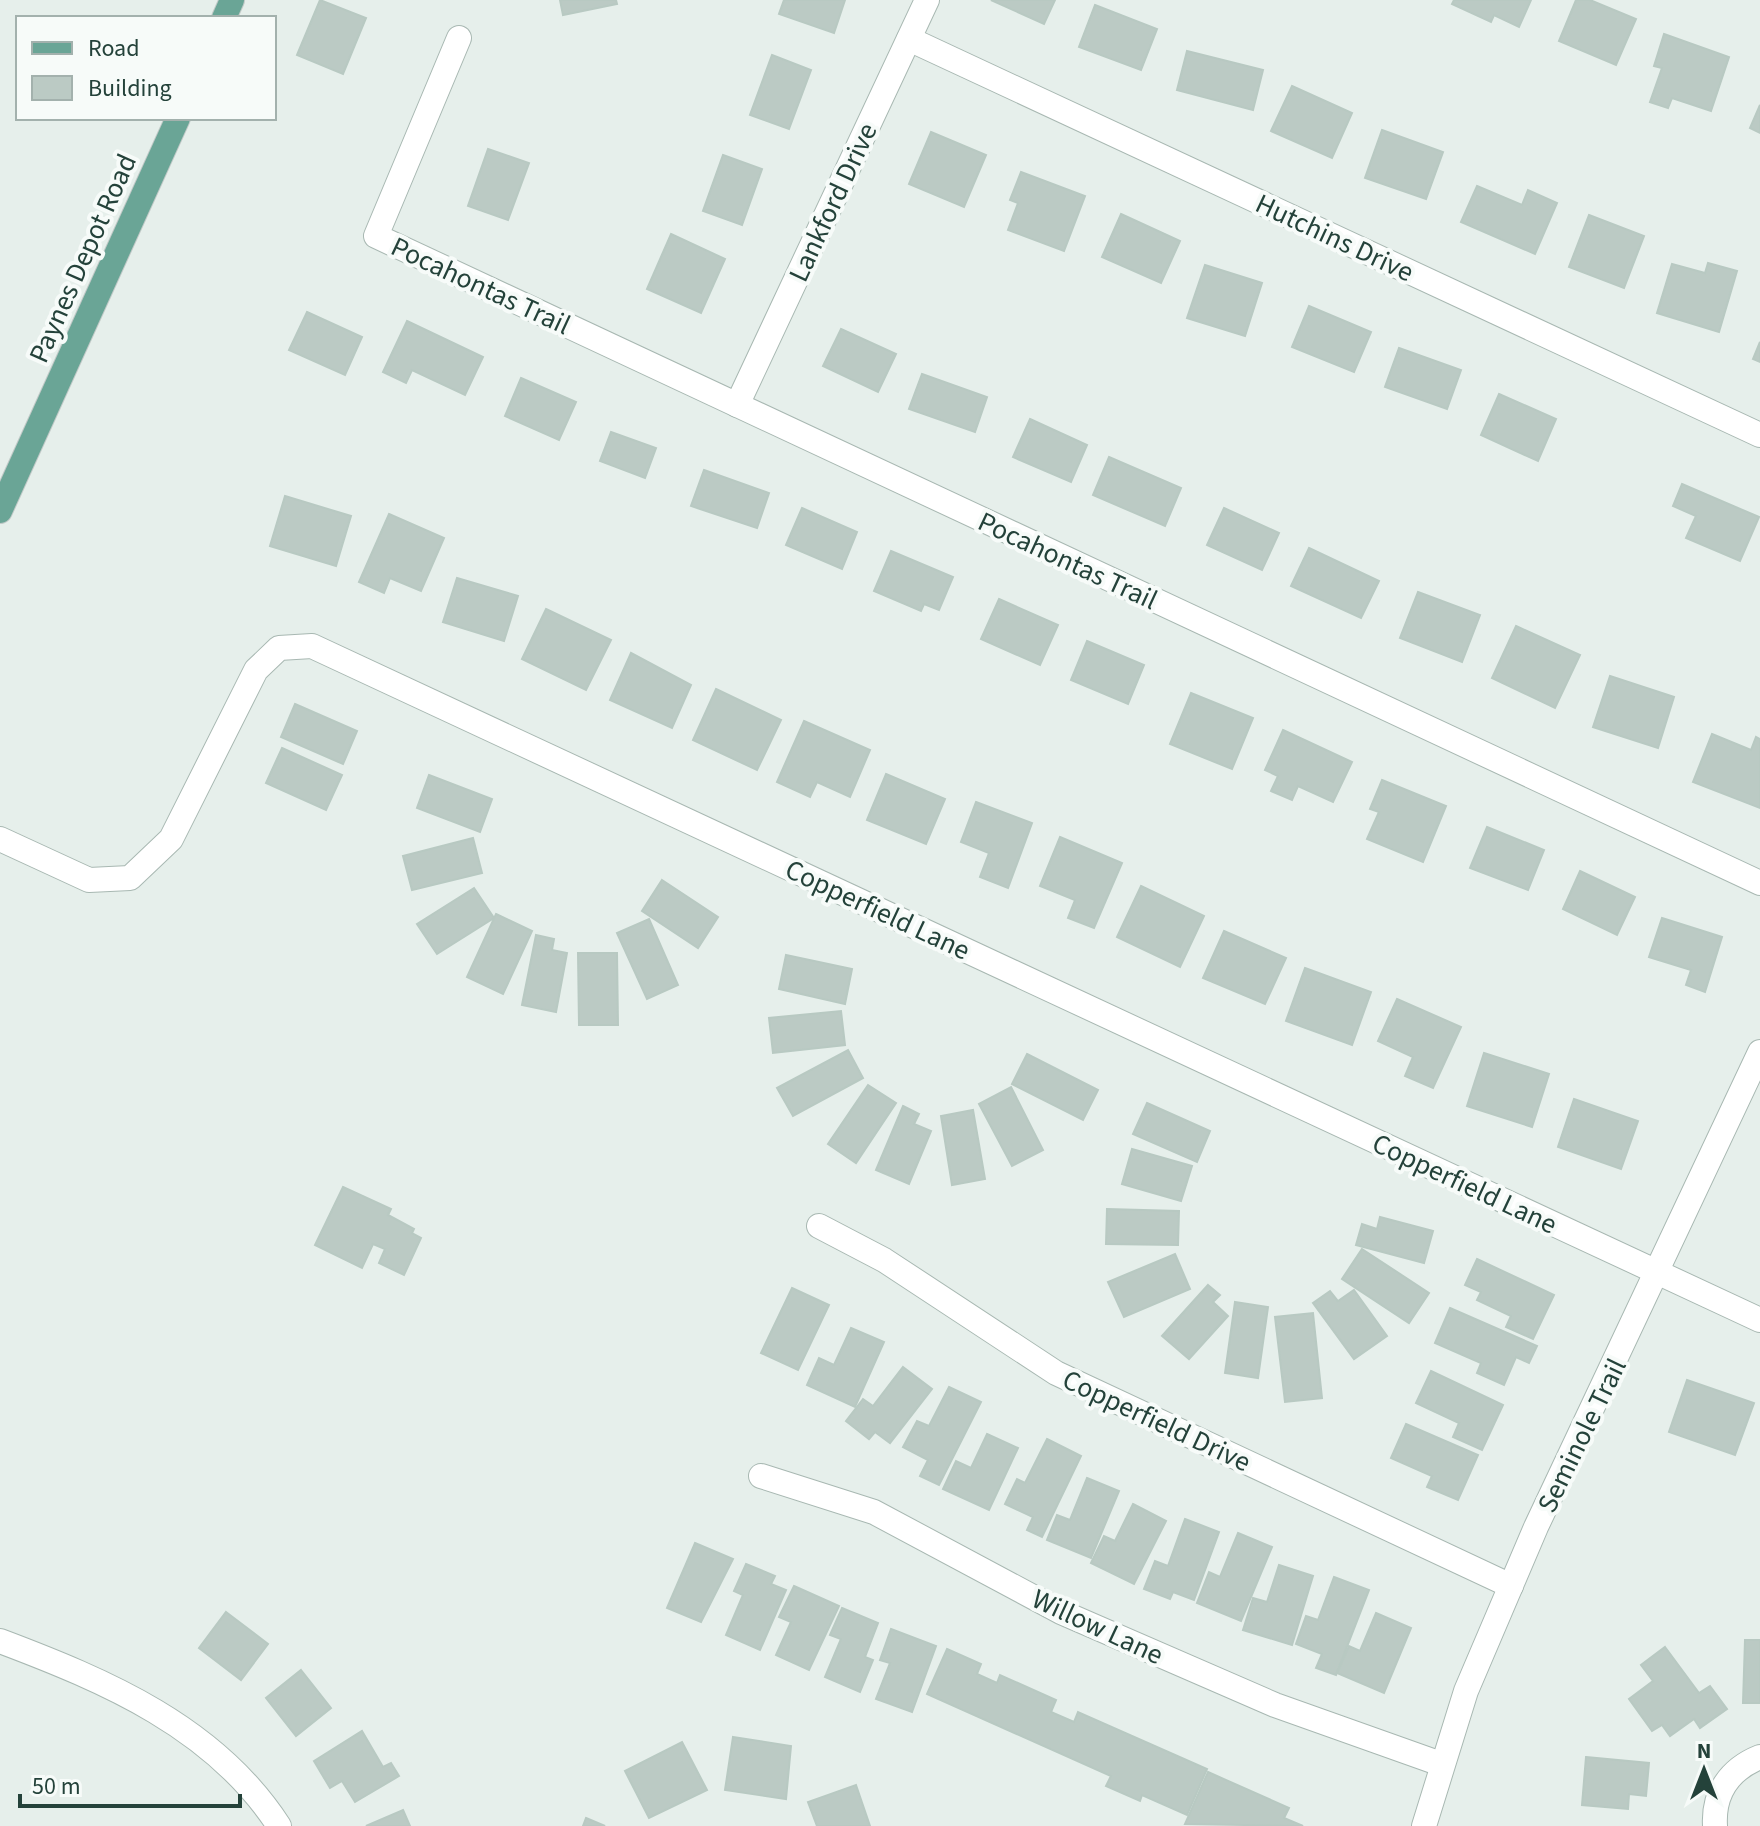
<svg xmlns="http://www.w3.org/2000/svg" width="1760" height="1826" font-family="'Source Sans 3',sans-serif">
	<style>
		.building { fill: #bbcac4; stroke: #b8c9c2; stroke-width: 2 }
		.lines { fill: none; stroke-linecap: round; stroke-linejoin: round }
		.street-casing { stroke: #a8b8b2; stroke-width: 26 }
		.primary-casing { stroke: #c2cac8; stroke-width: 26 }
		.street { stroke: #fff; stroke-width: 24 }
		.primary { stroke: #6aa596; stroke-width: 24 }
		.labels { text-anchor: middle; stroke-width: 8; stroke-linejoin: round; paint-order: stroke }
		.street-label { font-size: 28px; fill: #24423a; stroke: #f7fbf9 }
	</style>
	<rect width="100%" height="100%" fill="#e6efeb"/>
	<!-- building -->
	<g class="building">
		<polygon points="320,0 366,18 343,74 297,55"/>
		<polygon points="560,0 616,0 617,4 563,15"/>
		<polygon points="784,0 845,0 834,33 779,14"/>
		<polygon points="991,0 1055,0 1044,24"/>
		<polygon points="1454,0 1531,0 1519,27 1494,15 1491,22 1452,4"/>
		<polygon points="1576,0 1590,0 1636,19 1616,65 1559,41"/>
		<polygon points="1095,5 1157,29 1141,70 1079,47"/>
		<polygon points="1664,34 1729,57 1711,111 1672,98 1668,108 1650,102 1662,68 1654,66"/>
		<polygon points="1187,51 1263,70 1253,110 1177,90"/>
		<polygon points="772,55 811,70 789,129 750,115"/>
		<polygon points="1292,86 1352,113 1332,158 1271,131"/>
		<polygon points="1760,105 1760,133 1750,128"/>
		<polygon points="1382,130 1443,152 1426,199 1365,178"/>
		<polygon points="931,132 986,155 964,207 909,184"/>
		<polygon points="488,149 529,163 508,220 468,206"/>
		<polygon points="723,155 762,169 742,225 703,211"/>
		<polygon points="1021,172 1085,196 1064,251 1008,230 1018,203 1010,200"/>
		<polygon points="1477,186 1522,205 1528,190 1557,203 1535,254 1461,222"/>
		<polygon points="1121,214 1180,241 1161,283 1102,257"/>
		<polygon points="1589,215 1644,236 1624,288 1569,267"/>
		<polygon points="671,234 725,259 701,313 647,289"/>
		<polygon points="1708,263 1737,271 1719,332 1657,313 1672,264 1705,273"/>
		<polygon points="1205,265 1262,283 1245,336 1187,318"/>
		<polygon points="1309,306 1371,332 1354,372 1292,347"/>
		<polygon points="307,312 362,337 345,375 289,350"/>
		<polygon points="407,321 483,357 465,395 412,370 406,383 383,372"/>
		<polygon points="841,329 896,354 878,392 823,366"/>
		<polygon points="1760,342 1760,362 1753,359"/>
		<polygon points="1399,348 1461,370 1447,409 1385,387"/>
		<polygon points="922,374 987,397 975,432 909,409"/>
		<polygon points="521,378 576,402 559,440 505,416"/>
		<polygon points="1499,394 1556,419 1538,461 1481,435"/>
		<polygon points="1030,419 1087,445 1071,482 1013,457"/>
		<polygon points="611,432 656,448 645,478 600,461"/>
		<polygon points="1109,457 1181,488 1165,526 1093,495"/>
		<polygon points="704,470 769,493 757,528 691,506"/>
		<polygon points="1682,484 1759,517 1740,561 1686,538 1696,516 1673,506"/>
		<polygon points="285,496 351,516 336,566 270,546"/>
		<polygon points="802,508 857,532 842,569 786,545"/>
		<polygon points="1224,508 1279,533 1262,570 1207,545"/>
		<polygon points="389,514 444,538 421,591 390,578 384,593 359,582"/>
		<polygon points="1309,548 1379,581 1361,618 1291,586"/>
		<polygon points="891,551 953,577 939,610 924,604 921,611 874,591"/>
		<polygon points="457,578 518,596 504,641 443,622"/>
		<polygon points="1418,592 1480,615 1462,662 1400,638"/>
		<polygon points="999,599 1058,625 1040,665 981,639"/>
		<polygon points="546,609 611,640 586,690 522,659"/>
		<polygon points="1516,626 1580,655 1555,708 1492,678"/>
		<polygon points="1087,641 1144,665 1128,704 1071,680"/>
		<polygon points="631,653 691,685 672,728 610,700"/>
		<polygon points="1610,676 1674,697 1658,748 1593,727"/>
		<polygon points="716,689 781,720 757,770 693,740"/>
		<polygon points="1191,693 1253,718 1232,769 1170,744"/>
		<polygon points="295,704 357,731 343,764 281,737"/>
		<polygon points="804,721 870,750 850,797 817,782 810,797 777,782"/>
		<polygon points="1283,730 1352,762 1333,802 1298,786 1292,800 1271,791 1278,776 1265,770"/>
		<polygon points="1712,734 1751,750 1756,737 1760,739 1760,808 1693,782"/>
		<polygon points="282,748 342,775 326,810 266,783"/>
		<polygon points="886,774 945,799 926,844 867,820"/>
		<polygon points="429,775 492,799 480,832 417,808"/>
		<polygon points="1382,780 1446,806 1423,862 1367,839 1379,812 1370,809"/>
		<polygon points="976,802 1032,823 1008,888 980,877 989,853 961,842"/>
		<polygon points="1487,827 1544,850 1528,890 1470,868"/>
		<polygon points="1060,837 1122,863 1094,928 1068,918 1075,900 1040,886"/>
		<polygon points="473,838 482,873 412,890 403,856"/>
		<polygon points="1580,871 1635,897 1617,935 1563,909"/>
		<polygon points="662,880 718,917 698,948 642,911"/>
		<polygon points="1141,886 1204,916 1180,967 1117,937"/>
		<polygon points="474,888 494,918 437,954 417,924"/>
		<polygon points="496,914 532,931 503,994 467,977"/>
		<polygon points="1662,918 1722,937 1705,992 1686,985 1691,970 1649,957"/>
		<polygon points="649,919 678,985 647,999 617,933"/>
		<polygon points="1224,931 1286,958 1265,1004 1203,978"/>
		<polygon points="536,935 554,939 552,950 567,953 556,1012 522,1005"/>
		<polygon points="578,953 617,953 618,1025 579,1025"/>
		<polygon points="786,955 852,969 845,1004 779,989"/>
		<polygon points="1305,968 1371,992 1352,1045 1286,1021"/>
		<polygon points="1397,999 1461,1027 1433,1088 1405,1076 1413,1057 1378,1041"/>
		<polygon points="841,1011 845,1045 773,1053 769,1018"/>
		<polygon points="848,1050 863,1078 793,1116 777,1088"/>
		<polygon points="1484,1053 1549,1074 1532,1127 1467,1106"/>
		<polygon points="1027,1054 1098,1090 1083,1120 1012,1084"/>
		<polygon points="868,1085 896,1103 856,1163 828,1144"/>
		<polygon points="1011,1087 1043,1150 1012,1166 979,1104"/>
		<polygon points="1574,1099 1638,1121 1621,1169 1558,1147"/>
		<polygon points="1147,1103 1210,1131 1197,1162 1133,1134"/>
		<polygon points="903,1106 919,1114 914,1124 931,1131 909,1184 876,1170"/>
		<polygon points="973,1110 985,1179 952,1185 941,1116"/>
		<polygon points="1132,1149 1192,1166 1181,1201 1122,1184"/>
		<polygon points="343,1187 391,1209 388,1215 414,1229 412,1233 421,1238 404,1275 379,1263 385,1249 373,1244 362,1268 315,1245"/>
		<polygon points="1107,1209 1179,1211 1178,1245 1106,1244"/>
		<polygon points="1380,1217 1433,1231 1424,1263 1356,1245 1362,1224 1377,1229"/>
		<polygon points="1362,1249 1429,1293 1409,1323 1342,1279"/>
		<polygon points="1175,1254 1190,1289 1124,1317 1108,1282"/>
		<polygon points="1477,1259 1554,1295 1533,1339 1506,1327 1511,1316 1477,1300 1481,1292 1465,1285"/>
		<polygon points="1208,1285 1220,1295 1213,1302 1228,1316 1189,1359 1162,1336"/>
		<polygon points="792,1288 829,1305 798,1370 761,1353"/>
		<polygon points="1354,1290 1387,1336 1354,1359 1313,1303 1330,1291 1338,1301"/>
		<polygon points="1235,1302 1268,1307 1258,1378 1225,1373"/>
		<polygon points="1450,1308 1537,1346 1529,1363 1516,1357 1504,1385 1477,1373 1481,1363 1435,1343"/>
		<polygon points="1313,1313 1322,1398 1285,1402 1275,1317"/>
		<polygon points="851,1328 884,1342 855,1407 807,1385 819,1358 834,1365"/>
		<polygon points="903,1367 932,1389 890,1443 875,1432 869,1439 846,1421 863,1399 873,1406"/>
		<polygon points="1431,1371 1503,1405 1482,1450 1453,1437 1459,1423 1416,1403"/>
		<polygon points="1687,1380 1754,1403 1735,1455 1669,1432"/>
		<polygon points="949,1387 981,1402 939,1485 920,1476 928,1460 903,1447 917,1421 929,1426"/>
		<polygon points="1406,1424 1478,1455 1458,1500 1427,1487 1432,1476 1391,1458"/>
		<polygon points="987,1434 1018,1448 989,1510 943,1489 956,1461 971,1468"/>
		<polygon points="1047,1439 1081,1456 1042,1537 1027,1530 1033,1517 1005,1504 1017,1479 1025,1483"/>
		<polygon points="1087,1478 1119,1491 1091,1558 1047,1540 1057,1515 1070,1520"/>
		<polygon points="1133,1504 1166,1521 1134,1584 1091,1563 1104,1536 1115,1541"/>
		<polygon points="1185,1519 1219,1532 1194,1600 1173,1592 1170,1599 1144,1589 1155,1561 1168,1566"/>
		<polygon points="1238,1533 1272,1547 1241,1621 1197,1603 1209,1572 1220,1577"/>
		<polygon points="695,1543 733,1559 701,1622 667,1608"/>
		<polygon points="746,1564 775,1576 771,1584 786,1590 760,1650 726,1635 743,1595 734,1591"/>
		<polygon points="1279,1565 1313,1576 1292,1645 1243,1630 1253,1598 1267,1602"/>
		<polygon points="1334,1577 1369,1590 1336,1675 1316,1668 1322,1654 1296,1644 1306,1616 1318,1620"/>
		<polygon points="794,1586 839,1606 809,1670 776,1655 791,1622 779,1617"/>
		<polygon points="842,1608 878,1623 865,1657 873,1660 860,1692 825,1677 841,1639 830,1635"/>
		<polygon points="226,1612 268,1644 241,1680 199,1648"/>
		<polygon points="1376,1613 1411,1628 1384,1693 1337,1673 1349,1646 1360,1651"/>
		<polygon points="891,1629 936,1646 912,1712 876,1699 890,1663 880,1660"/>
		<polygon points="1745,1640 1760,1640 1760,1703 1743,1703"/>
		<polygon points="1665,1647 1699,1693 1710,1686 1727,1709 1700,1728 1694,1719 1670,1736 1662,1725 1652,1731 1629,1699 1653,1681 1641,1665"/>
		<polygon points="947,1649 981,1664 977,1674 997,1683 1000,1675 1056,1700 1051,1712 1074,1722 1078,1712 1207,1769 1187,1815 1142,1795 1140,1801 1106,1786 1111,1776 927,1694"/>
		<polygon points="301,1670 331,1708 296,1736 266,1698"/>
		<polygon points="362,1731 383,1767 391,1763 399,1776 355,1802 342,1781 330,1788 314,1761"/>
		<polygon points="733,1737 791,1746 786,1799 725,1790"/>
		<polygon points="682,1742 707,1790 649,1818 625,1771"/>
		<polygon points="1586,1757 1649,1763 1646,1796 1629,1794 1628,1809 1582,1805"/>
		<polygon points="1208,1772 1289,1808 1284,1818 1303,1826 1185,1824"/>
		<polygon points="856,1785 870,1826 817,1826 808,1802"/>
		<polygon points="403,1810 410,1826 366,1826"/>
		<polygon points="586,1818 605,1826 583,1826"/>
	</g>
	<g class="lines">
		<!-- street casing -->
		<g class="street-casing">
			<g id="street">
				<polyline points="459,38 376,236 1760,883"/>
				<polyline points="909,39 1760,435"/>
				<polyline points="737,405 927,0"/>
				<polyline points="0,839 89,880 130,878 171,839 256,670 279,648 312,646 1760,1320"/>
				<polyline points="819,1226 884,1260 1056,1373 1511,1586"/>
				<polyline points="761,1476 874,1512 1061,1612 1275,1705 1441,1764"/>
				<path d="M 0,1641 C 106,1681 215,1727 279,1826"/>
				<polyline points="1424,1826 1466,1691 1536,1527 1760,1052"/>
				<path d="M 1715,1826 C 1713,1793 1730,1769 1760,1757"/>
			</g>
		</g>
		<!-- primary casing -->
		<g class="primary-casing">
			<g id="primary">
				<polyline points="224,18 232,0"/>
				<polyline points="0,511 178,118"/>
			</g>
		</g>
		<!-- street -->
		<use href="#street" class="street"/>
		<!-- primary -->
		<use href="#primary" class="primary"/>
	</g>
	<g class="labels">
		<!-- street labels -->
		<g class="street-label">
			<text transform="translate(832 202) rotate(-65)" y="10">Lankford Drive</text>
			<text transform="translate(1335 237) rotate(25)" y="10">Hutchins Drive</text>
			<text transform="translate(82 258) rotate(-66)" y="10">Paynes Depot Road</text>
			<text transform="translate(481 285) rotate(25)" y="10">Pocahontas Trail</text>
			<text transform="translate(1068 560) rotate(25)" y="10">Pocahontas Trail</text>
			<text transform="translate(878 909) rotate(25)" y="10">Copperfield Lane</text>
			<text transform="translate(1465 1183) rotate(25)" y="10">Copperfield Lane</text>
			<text transform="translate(1157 1420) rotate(25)" y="10">Copperfield Drive</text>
			<text transform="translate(1581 1435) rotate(-64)" y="10">Seminole Trail</text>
			<text transform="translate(1098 1626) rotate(25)" y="10">Willow Lane</text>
		</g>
	</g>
	<!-- legend -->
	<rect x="16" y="16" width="260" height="104" fill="#f7fbf9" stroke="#a3b1ad" stroke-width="2"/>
	<rect x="32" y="42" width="40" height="12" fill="#6aa596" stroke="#a3b1ad" stroke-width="2"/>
	<text x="88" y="56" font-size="24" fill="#24423a">Road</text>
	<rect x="32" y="76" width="40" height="24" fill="#bbcac4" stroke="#a3b1ad" stroke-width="2"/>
	<text x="88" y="96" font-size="24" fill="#24423a">Building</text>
	<!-- north arrow -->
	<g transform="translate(1704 1770)" stroke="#f7fbf9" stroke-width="6" paint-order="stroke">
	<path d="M0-6L14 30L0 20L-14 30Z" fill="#24423a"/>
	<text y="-12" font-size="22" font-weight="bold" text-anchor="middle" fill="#24423a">N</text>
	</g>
	<!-- scale -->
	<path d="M20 1794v12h220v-12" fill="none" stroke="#24423a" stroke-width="4"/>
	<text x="32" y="1794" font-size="24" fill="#24423a" stroke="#f7fbf9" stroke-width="6" paint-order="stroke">50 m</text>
</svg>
